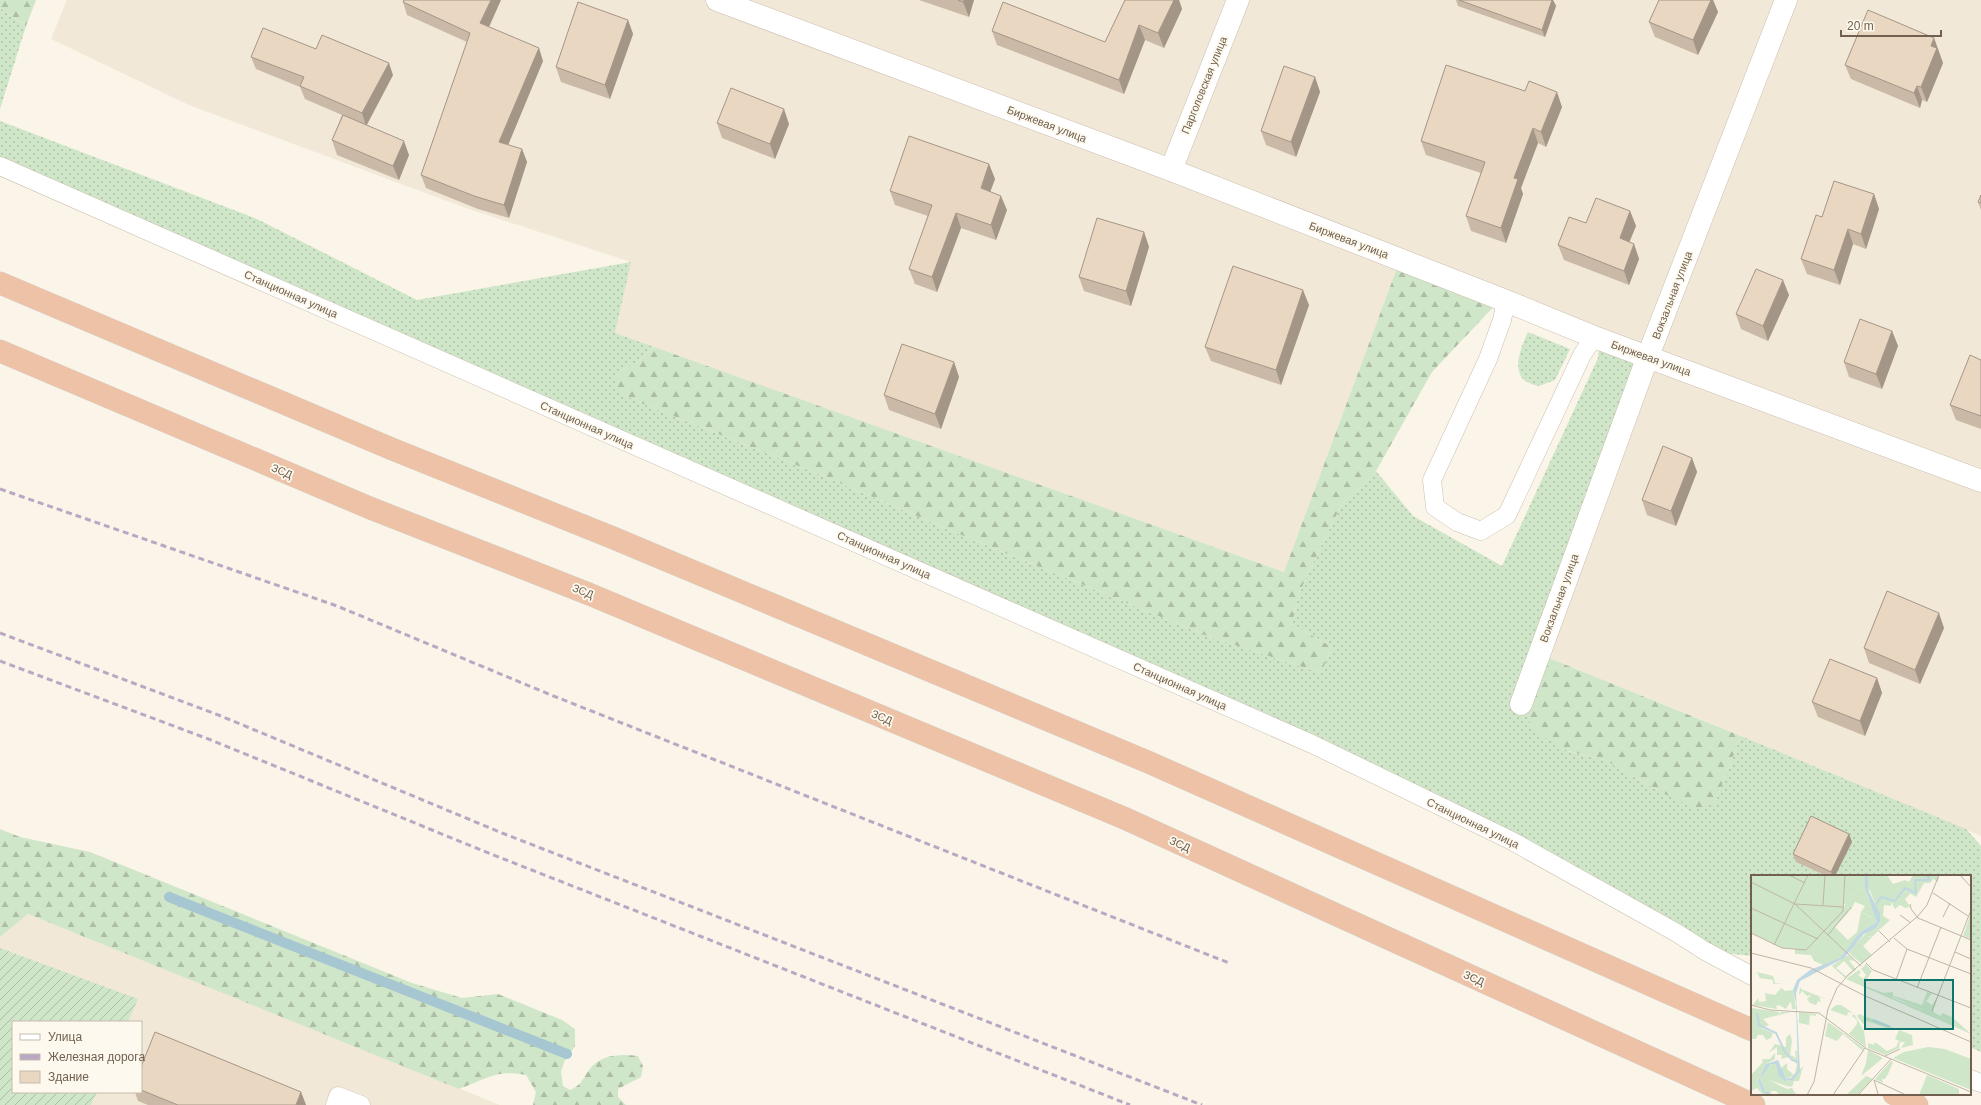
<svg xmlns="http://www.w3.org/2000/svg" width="1981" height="1105" font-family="Arial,sans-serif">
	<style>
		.residential { fill: #f1e8d7 }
		.grass { fill: url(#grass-dots) }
		.forest { fill: url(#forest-firs) }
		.garden { fill: url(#garden-furrows) }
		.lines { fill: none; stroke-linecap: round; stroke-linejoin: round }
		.stream { stroke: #a6c6d2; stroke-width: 10 }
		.lane-casing { stroke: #cbbfaf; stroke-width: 19 }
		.street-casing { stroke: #cbbfaf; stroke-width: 23 }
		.highway-casing { stroke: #d7d2ce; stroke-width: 23 }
		.lane { stroke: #fff; stroke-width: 18 }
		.street { stroke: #fff; stroke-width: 22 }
		.highway { stroke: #edc2a6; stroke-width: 22 }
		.rail { stroke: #baa7c3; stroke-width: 3; stroke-dasharray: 6 4; stroke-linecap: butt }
		.wall { fill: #c9b9a6 }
		.shaded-wall { fill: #a49687 }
		.building { fill: #ead7c1; stroke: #a49687 }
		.labels { text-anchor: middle; stroke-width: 3.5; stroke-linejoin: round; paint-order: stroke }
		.street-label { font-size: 11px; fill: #71604f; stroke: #fdf9ee }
		.inset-river { fill: none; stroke: #bfd8e1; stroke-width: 2 }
		.inset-road { fill: none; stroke: #bfb5a6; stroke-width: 1 }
		.view { fill: #0f766e; fill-opacity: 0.15; stroke: #0f766e; stroke-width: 2 }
		.inset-edge { fill: none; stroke: #71604f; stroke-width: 2 }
	</style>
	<defs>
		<pattern id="grass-dots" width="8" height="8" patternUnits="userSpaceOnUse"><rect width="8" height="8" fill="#d0e6c8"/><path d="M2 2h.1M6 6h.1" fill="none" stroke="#adbea5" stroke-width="1.8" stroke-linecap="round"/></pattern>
		<pattern id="forest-firs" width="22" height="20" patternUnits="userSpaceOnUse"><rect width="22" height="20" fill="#d0e6c8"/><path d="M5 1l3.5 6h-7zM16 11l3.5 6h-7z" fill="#adbea5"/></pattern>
		<pattern id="garden-furrows" width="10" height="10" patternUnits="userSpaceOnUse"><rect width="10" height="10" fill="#d0e6c8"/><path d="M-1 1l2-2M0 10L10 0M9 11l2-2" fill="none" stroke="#adbea5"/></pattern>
	</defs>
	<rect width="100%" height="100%" fill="#faf5e8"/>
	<!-- residential -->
	<g class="residential">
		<polygon points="67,0 1981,0 1981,836 1720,727 1539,654 1644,356 1400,260 1284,572 615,334 631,262 466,208 189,105 51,39"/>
		<polygon points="28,914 500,1105 91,1105 97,1092 141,1092 141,1022 128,1022 137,999 0,948 0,937"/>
	</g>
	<!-- grass -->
	<g class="grass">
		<polygon points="0,8 26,26 0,109"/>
		<polygon points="0,121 257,219 417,300 631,262 615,333 654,347 637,362 618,372 617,391 641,403 826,477 935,524 1207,636 1321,673 1332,647 1292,624 1299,593 1341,505 1376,471 1413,516 1502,566 1598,358 1600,339 1644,355 1539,654 1567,751 1605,760 1657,790 1715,803 1741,736 1966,829 1981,846 1981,1052 1970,1047 1970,876 1752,876 1752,956 1705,951 1510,840 0,166"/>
		<path d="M 1528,332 L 1570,349 L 1555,380 L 1539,386 C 1535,385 1530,384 1527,382 C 1510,372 1522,345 1528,332 Z"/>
	</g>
	<!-- forest -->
	<g class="forest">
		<polygon points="0,0 36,0 26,26 0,8"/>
		<polygon points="1400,260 1501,299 1432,372 1376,471 1341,505 1299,593 1292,624 1332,647 1321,673 1207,636 935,524 826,477 641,403 616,391 618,372 637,362 654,347 1284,572"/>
		<polygon points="1539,654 1741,736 1715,803 1696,809 1657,790 1605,760 1568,751 1533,731 1522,700"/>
		<path d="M 0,829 L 20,837 L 90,852 L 412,983 L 462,998 L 498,994 L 562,1020 L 575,1029 L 575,1046 L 564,1062 L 561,1072 L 563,1086 L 570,1090 C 581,1086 583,1078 589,1070 C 601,1054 621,1054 638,1056 L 643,1066 L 641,1077 L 618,1089 L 618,1097 L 626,1105 L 533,1105 L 536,1092 L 526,1075 C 497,1069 486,1079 459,1089 L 28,914 L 0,937 Z"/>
	</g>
	<!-- garden -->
	<polygon class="garden" points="0,948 138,999 128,1022 13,1022 13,1092 97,1092 91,1105 0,1105"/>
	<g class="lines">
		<!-- stream -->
		<polyline class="stream" points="169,897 567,1054"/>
		<!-- lane casing -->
		<g class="lane-casing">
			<g id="lane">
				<polyline points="0,166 1312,744 1510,840 1677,933 1705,951 1752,976"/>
				<polyline points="1506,301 1502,320 1488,359 1432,480 1435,507 1457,522 1481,531 1507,515 1582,355 1594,337"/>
				<polyline points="1970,1079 1981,1083"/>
				<polyline points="335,1105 338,1096 361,1105"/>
			</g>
		</g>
		<!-- street casing -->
		<g class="street-casing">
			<g id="street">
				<polyline points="717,0 1171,170 1506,301 1594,337 1981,481"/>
				<polyline points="1171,170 1238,0"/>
				<polyline points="1521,704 1648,356 1786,0"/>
			</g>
		</g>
		<!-- highway casing -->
		<g class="highway-casing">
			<g id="highway">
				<polyline points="0,283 392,449 611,537 1148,762 1752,1030"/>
				<polyline points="0,351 370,508 589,594 1124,818 1754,1105"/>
				<polyline points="1894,1094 1917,1105"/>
			</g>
		</g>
		<!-- lane -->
		<use href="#lane" class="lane"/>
		<!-- street -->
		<use href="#street" class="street"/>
		<!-- highway -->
		<use href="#highway" class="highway"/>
		<!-- rail -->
		<g class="rail">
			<polyline points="0,489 337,606 551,695 1229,963"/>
			<polyline points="0,633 221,716 502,833 1202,1105"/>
			<polyline points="0,661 211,740 491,854 1130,1105"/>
		</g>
	</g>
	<!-- wall -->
	<g class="wall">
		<polygon points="919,0 974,0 969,17"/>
		<polygon points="1125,0 1179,0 1182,9 1164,48 1145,40 1124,94 997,45 992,31 1105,42"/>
		<polygon points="1456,0 1553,0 1556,6 1545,37 1458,6"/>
		<polygon points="1659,0 1713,0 1718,12 1698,55 1655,37 1649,22"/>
		<polygon points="403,2 489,27 543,61 508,145 522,149 527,162 509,218 478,209 426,188 421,175 467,42 407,15"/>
		<polygon points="628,20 633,34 610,99 561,82 556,67"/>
		<polygon points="1934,38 1943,63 1927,102 1922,100 1920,108 1851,79 1845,65"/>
		<polygon points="316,49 393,75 367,125 409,155 399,180 337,155 332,140 342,115 305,99 300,87 256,69 251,57"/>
		<polygon points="1315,77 1320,92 1296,157 1266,145 1261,131"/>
		<polygon points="1562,107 1546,147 1538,143 1521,188 1523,194 1506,243 1471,231 1466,216 1481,173 1426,155 1421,141"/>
		<polygon points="717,123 789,124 775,159 722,138"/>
		<polygon points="989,164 995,179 990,192 1007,210 996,240 961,228 937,292 915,284 909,269 928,216 895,205 890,191"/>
		<polygon points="1874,194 1879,209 1866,249 1853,244 1840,285 1807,274 1801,259 1822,217"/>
		<polygon points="1981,195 1981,210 1978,202"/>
		<polygon points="1630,211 1636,226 1629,242 1634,244 1639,259 1629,285 1564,260 1558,245 1586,223"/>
		<polygon points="1144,232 1149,247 1131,306 1084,291 1079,277"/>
		<polygon points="1789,295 1768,341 1741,329 1736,314"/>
		<polygon points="1309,305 1281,385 1211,361 1205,347"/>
		<polygon points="1892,331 1898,346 1882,389 1849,377 1844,362"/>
		<polygon points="1981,360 1981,429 1956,420 1950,405"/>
		<polygon points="954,362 959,377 941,429 889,410 884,395"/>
		<polygon points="1692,458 1697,472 1676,526 1647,515 1642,500"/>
		<polygon points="1944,628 1920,684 1869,663 1864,648"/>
		<polygon points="1877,678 1882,693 1865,736 1818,717 1812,702"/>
		<polygon points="1849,834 1852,842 1835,876 1827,876 1796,862 1793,854"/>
		<polygon points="141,1067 301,1092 306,1105 148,1105 138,1101 135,1092 141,1092"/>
	</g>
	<!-- shaded-wall -->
	<g class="shaded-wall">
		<polygon points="491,0 501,0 485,36 480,23"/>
		<polygon points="964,0 974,0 969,17 963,2"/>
		<polygon points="1174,0 1179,0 1182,9 1164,48 1158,33"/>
		<polygon points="1552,0 1553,0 1556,6 1545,37 1542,30"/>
		<polygon points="1711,0 1713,0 1718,12 1698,55 1693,40"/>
		<polygon points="628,20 633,34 610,99 605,85"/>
		<polygon points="1139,25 1145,40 1124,94 1119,80"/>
		<polygon points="1934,38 1943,63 1927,102 1921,87 1931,46"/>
		<polygon points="539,48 543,61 504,155 499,142"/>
		<polygon points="389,63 393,75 366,126 362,113"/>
		<polygon points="1315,77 1320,92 1296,157 1291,142"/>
		<polygon points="1917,86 1922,100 1920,108 1914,93"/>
		<polygon points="1557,92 1562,107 1546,147 1541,132"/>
		<polygon points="784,109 789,124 775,159 770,144"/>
		<polygon points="1533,128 1538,143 1521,188 1523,194 1506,243 1501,228 1514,178"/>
		<polygon points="404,141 409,155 399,180 393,166"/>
		<polygon points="522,149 527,162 509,218 504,205"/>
		<polygon points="989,164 995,179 986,203 981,188"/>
		<polygon points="1874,194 1879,209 1866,249 1861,234"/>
		<polygon points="1001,196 1007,210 996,240 991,225"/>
		<polygon points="1630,211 1636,226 1625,253 1620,238"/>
		<polygon points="956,213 961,228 937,292 932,277"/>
		<polygon points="1848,229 1853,244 1840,285 1834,270"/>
		<polygon points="1144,232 1149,247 1131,306 1126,291"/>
		<polygon points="1634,244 1639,259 1629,285 1624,271"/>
		<polygon points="1783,280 1789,295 1768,341 1763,326"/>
		<polygon points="1303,290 1309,305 1281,385 1276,370"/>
		<polygon points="1892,331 1898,346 1882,389 1876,374"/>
		<polygon points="954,362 959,377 941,429 935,414"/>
		<polygon points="1692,458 1697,472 1676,526 1671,511"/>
		<polygon points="1939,613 1944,628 1920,684 1915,670"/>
		<polygon points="1877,678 1882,693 1865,736 1860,721"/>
		<polygon points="1849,834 1852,842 1835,876 1833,876 1831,872"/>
		<polygon points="301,1092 306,1105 296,1105"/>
	</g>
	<!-- building -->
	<g class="building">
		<polygon points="404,0 491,0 480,23 539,48 499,142 522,149 504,205 474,196 421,175 470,33 403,2"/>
		<polygon points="958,0 964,0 963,2"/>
		<polygon points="1125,0 1174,0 1158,33 1139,25 1119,80 992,31 1003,2 1105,42"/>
		<polygon points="1459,0 1552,0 1542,30"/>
		<polygon points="1659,0 1711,0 1693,40 1649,22"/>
		<polygon points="578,2 628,20 605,85 556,67"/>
		<polygon points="1868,10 1934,38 1931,46 1937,48 1921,87 1917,86 1914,93 1845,65"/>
		<polygon points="263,28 316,49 322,35 389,63 362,113 300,86 304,77 251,57"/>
		<polygon points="1446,65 1525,91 1529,81 1557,92 1541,132 1533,128 1514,178 1518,179 1501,228 1466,216 1485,162 1421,141"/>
		<polygon points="1284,66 1315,77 1291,142 1261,131"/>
		<polygon points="731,88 784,109 770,144 717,123"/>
		<polygon points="343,115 404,141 393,166 332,140"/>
		<polygon points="909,136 989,164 981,188 1001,196 991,225 956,213 932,277 909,269 932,205 890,191"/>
		<polygon points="1834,181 1874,194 1861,234 1848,229 1834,270 1801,259 1816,215 1822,217"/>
		<polygon points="1981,195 1981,203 1978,202"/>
		<polygon points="1596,198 1630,211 1620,238 1634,244 1624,271 1558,245 1569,217 1586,223"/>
		<polygon points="1097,218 1144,232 1126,291 1079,277"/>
		<polygon points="1233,266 1303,290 1276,370 1205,347"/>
		<polygon points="1756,269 1783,280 1763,326 1736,314"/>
		<polygon points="1860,319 1892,331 1876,374 1844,362"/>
		<polygon points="902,344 954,362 935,414 884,395"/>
		<polygon points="1970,355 1981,360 1981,416 1950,405"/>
		<polygon points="1663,446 1692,458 1671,511 1642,500"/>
		<polygon points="1887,591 1939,613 1915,670 1864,648"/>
		<polygon points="1830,659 1877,678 1860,721 1812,702"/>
		<polygon points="1811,816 1849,834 1831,872 1793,854"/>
		<polygon points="155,1032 301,1092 296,1105 178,1105 141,1090 141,1067"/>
	</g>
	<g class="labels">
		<!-- street labels -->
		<g class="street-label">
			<text transform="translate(1204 85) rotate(-68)" y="4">Парголовская улица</text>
			<text transform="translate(1047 124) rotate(21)" y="4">Биржевая улица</text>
			<text transform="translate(1349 240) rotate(21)" y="4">Биржевая улица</text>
			<text transform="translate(291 294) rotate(24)" y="4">Станционная улица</text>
			<text transform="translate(1672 295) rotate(-69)" y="4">Вокзальная улица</text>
			<text transform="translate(1651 358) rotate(20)" y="4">Биржевая улица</text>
			<text transform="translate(587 425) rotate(24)" y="4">Станционная улица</text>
			<text transform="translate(282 471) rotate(23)" y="4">ЗСД</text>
			<text transform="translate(884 555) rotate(24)" y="4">Станционная улица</text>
			<text transform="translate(583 591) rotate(22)" y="4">ЗСД</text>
			<text transform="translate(1559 598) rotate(-70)" y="4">Вокзальная улица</text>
			<text transform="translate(1180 686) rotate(24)" y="4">Станционная улица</text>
			<text transform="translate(882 717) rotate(23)" y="4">ЗСД</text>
			<text transform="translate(1473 823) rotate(26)" y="4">Станционная улица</text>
			<text transform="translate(1180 844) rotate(24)" y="4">ЗСД</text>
			<text transform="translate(1474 978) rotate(24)" y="4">ЗСД</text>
		</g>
	</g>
	<!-- overview -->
	<g transform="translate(1751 875)">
		<rect width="220" height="220" fill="#faf5e8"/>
		<path d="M 110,13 L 113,13 L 123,35 L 121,42 L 110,37 L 114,31 L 104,27 L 99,36 L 97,32 L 92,33 L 99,21 ZM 155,16 L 160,18 L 154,24 L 159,32 L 154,33 L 149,30 L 144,34 L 139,25 L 152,24 L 150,20 ZM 126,52 L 129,54 L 121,62 L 117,61 L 112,68 L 106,68 L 117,56 ZM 108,95 L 110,97 L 107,100 L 115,106 L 114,111 L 133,118 L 142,117 L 142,123 L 168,133 L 172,135 L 175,126 L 181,130 L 187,121 L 182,136 L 184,138 L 190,141 L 191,138 L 201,142 L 220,159 L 95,104 ZM 49,111 L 50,114 L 75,124 L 60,120 L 56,121 L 51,116 L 48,120 ZM 85,130 L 90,130 L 102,138 L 97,137 L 96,141 L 79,135 ZM 1,133 L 28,137 L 29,139 L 30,137 L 40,137 L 12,144 L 18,150 L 10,153 L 5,164 L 0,164 ZM 103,139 L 113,156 L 115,172 L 98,159 L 106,149 L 106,145 L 101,141 ZM 77,147 L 113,173 L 112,176 L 92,159 L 86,166 L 74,161 ZM 148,155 L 161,160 L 162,170 L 150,173 L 154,167 L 149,167 L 148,173 L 134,180 L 117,173 L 117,168 L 123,170 L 124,167 L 136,176 L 145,172 L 148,166 L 144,164 ZM 117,175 L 132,183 L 110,201 L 115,188 ZM 15,197 L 23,198 L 38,208 L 39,212 L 12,203 Z" fill="#d0e6c8"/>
		<path d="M 94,0 L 114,0 L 118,22 L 110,13 L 99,21 L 96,29 L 93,29 ZM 116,0 L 136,0 L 142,9 L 154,5 L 158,7 L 162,0 L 188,0 L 187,7 L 182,4 L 179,8 L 173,8 L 165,22 L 155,16 L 150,20 L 154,24 L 140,25 L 140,31 L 133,30 L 132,41 L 139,45 L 129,54 L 126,52 L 129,47 L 124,28 L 116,9 ZM 97,32 L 98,37 L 84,52 L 97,65 L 106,57 L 110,37 L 120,42 L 123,35 L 126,47 L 108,58 L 89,83 L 75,91 L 63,86 L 60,80 L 44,79 L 44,75 L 92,33 ZM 220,38 L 220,64 L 212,61 ZM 115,61 L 121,62 L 112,71 L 121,80 L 111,89 L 98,78 L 104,68 L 112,68 ZM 97,80 L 104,86 L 98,85 L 105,95 L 94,103 L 81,91 ZM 93,86 L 102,96 L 95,101 L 85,93 ZM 115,89 L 121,96 L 115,106 L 112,104 L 115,100 L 110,94 ZM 6,97 L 22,101 L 24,108 L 33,108 L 22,109 L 22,105 L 9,103 ZM 30,113 L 34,116 L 42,115 L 45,134 L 41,134 L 40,126 L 35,134 L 28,130 L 25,131 L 26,134 L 2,130 L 7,123 L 8,127 L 15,126 L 14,118 L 24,120 ZM 176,117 L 181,118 L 174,128 L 173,135 L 142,122 L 143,121 L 171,130 ZM 48,137 L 65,139 L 65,141 L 59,140 L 58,150 L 48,148 ZM 108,139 L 140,151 L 139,153 L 142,152 L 142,155 L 116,146 L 112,149 L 106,141 ZM 10,153 L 22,158 L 20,163 L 15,165 L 12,160 L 7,160 L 6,157 ZM 39,159 L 41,165 L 39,182 L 40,180 L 45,183 L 44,176 L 46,176 L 47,192 L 47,195 L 44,199 L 46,189 L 38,182 L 30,184 L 31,180 L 26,180 L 26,172 L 18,178 L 24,169 L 35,172 L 35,163 ZM 177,172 L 194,174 L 220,184 L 220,215 L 142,183 L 153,177 ZM 24,178 L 24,184 L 15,189 L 7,206 L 11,216 L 16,220 L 12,220 L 6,213 L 0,216 L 0,200 L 12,187 L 11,184 L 19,184 ZM 140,186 L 142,187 L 137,199 L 134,204 L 131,204 L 132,208 L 124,204 ZM 22,188 L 25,189 L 31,204 L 34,206 L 38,206 L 52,191 L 48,206 L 43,206 L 41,212 L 27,204 L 23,199 L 15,197 L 16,201 L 12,202 L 36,214 L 41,213 L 45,219 L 29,220 L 25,216 L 20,216 L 19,219 L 14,216 L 9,203 L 13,196 ZM 36,188 L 36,194 L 43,200 L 36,204 L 31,199 L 30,193 ZM 176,200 L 208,214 L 208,220 L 168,220 ZM 115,201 L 122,204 L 106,220 L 95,220 Z" fill="#d0e6c8" fill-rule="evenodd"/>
		<path d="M 0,0 L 94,0 L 92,36 L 55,75 L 31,73 L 0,58 ZM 61,119 L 68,122 L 70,127 L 67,126 L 65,130 L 59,128 L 56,124 Z" fill="#d0e6c8"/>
		<path d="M 114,0 L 116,0 L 118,17 L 129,39 L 129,47 L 125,53 L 113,59 L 93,83 L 49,106 L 45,118 L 49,196 L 42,205 L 34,206 L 28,201 L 25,189 L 20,189 L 9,203 L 14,216 L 24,220 L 16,220 L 11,216 L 7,206 L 15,189 L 27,185 L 35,204 L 40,203 L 47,195 L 45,128 L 42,115 L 46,105 L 59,95 L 89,83 L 108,58 L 126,47 L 114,12 Z" fill="#bfd8e1"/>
		<path class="inset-river" d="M 125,30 L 130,22 L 144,26 L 154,13 L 165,18 L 164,5 L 179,5 L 176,0M 6,138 L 8,150 L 25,158 L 34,177 L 41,185 L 47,187M 122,145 L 139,152"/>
		<path class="inset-road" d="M 38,0 L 54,8M 209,0 L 220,12M 0,7 L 44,29 L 110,91M 182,18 L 217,41M 44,29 L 92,32M 159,29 L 160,34 L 167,43 L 220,65M 72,30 L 74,0M 0,33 L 67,64M 149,40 L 160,48M 192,42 L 199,28M 128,56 L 139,67M 0,58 L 31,73 L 55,75 L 92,36 L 94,0M 77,60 L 100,32M 143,63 L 156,74 L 220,99M 23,70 L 57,0M 204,77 L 220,84M 0,78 L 60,93 L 112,120 L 220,167M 115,88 L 122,95 L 220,133M 145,105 L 156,74M 166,113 L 190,52M 0,130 L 19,135 L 68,138 L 116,174 L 220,217M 181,136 L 220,35M 134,181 L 149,174M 123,205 L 155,220M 123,205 L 127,219M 56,220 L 63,207 L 77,134 L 86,113 L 98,99 L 167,41 L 176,30 L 188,0M 82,220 L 114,173M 107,220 L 140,184"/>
		<path class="view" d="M 114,105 L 202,105 L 202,154 L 114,154 Z"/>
		<rect width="220" height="220" class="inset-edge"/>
	</g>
	<!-- legend -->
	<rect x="12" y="1021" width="130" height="72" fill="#fdf9ee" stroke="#c5bcae"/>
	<rect x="20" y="1034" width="20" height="6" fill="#ffffff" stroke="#c5bcae"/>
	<text x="48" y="1041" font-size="12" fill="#71604f">Улица</text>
	<rect x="20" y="1054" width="20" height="6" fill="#baa7c3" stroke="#c5bcae"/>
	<text x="48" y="1061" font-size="12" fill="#71604f">Железная дорога</text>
	<rect x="20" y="1071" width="20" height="12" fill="#ead7c1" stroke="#c5bcae"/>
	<text x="48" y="1081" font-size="12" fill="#71604f">Здание</text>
	<!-- scale -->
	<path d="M1841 30v6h100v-6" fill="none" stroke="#71604f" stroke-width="2"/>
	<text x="1847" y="30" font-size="12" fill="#71604f" stroke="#fdf9ee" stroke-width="3" paint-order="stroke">20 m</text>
</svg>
